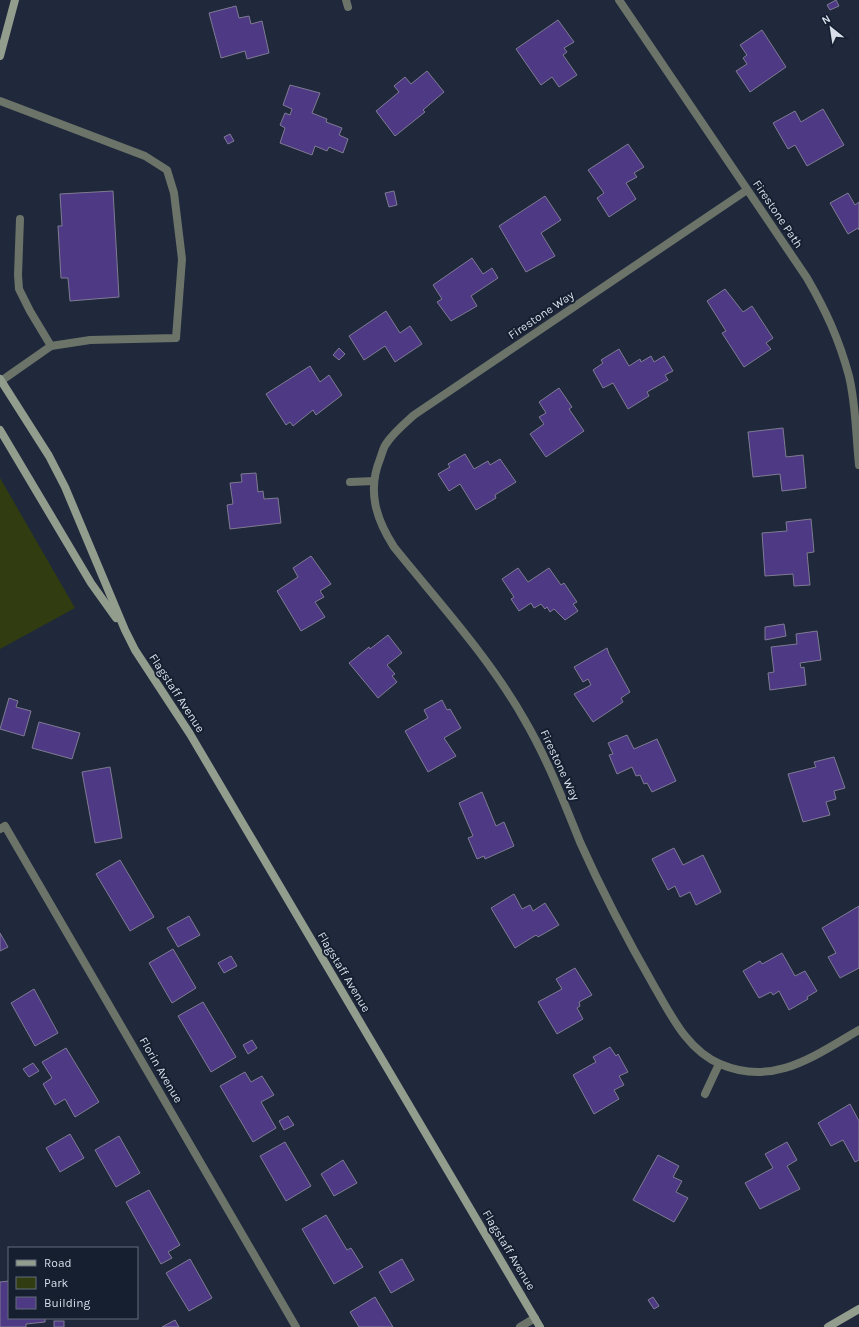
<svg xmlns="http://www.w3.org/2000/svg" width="859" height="1327" font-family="Karla,sans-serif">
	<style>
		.green { fill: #313c10 }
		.building { fill: #4e3984; stroke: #7f7b93 }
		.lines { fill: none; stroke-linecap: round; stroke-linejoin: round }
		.lane { stroke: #6c7369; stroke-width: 8 }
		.street { stroke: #6c7369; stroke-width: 8 }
		.secondary { stroke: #939d8d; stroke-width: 8 }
		.labels { text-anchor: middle; stroke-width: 4; stroke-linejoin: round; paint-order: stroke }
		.street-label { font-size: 12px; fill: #d8dfeb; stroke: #151f30 }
	</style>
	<rect width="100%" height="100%" fill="#1f293b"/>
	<!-- green -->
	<polygon class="green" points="0,478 75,608 0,649"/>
	<!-- building -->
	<g class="building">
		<polygon points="836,0 839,6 830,10 827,5"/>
		<polygon points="236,6 239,18 249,16 251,24 262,21 269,53 247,59 245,51 221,58 209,13"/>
		<polygon points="558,20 574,42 564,48 567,52 563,55 577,75 559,87 552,77 541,85 516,49"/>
		<polygon points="762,30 786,67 750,92 736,71 747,64 743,58 747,55 740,45"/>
		<polygon points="427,71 444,92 423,110 425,112 395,136 376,111 399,92 394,86 405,77 411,84"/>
		<polygon points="290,85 320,93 312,113 327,119 326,122 342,128 339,135 348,139 343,153 329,147 327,151 315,146 312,155 280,143 285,128 280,125 285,113 290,115 292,109 283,105"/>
		<polygon points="823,109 844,145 807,166 795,145 788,149 773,123 795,111 801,122"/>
		<polygon points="230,134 234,141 228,144 224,137"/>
		<polygon points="628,144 644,167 634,173 637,177 626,183 636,199 609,217 597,198 604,193 588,170"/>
		<polygon points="113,191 119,297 70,301 68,278 61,278 58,226 62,226 60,194"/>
		<polygon points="394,191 397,205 389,207 385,193"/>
		<polygon points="848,193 855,205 859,202 859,230 858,228 848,234 830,203"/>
		<polygon points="545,196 561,220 541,233 555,256 526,272 499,226"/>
		<polygon points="472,258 483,274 492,268 498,278 471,296 477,306 451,321 437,302 442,299 433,285"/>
		<polygon points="725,289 743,312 752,306 773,338 766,343 771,349 744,367 722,333 726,331 707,301"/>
		<polygon points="386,311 400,333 410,326 422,344 395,362 385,346 364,360 349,336"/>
		<polygon points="339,348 345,354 339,360 333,355"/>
		<polygon points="619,349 629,366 640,359 641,362 651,356 654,362 664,356 673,371 665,375 668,380 647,392 649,396 628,409 613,383 603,388 593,370 603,363 601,360"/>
		<polygon points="310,366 320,382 329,375 342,395 316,415 313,410 293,426 290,422 286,425 266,394"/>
		<polygon points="559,388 572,407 569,409 584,431 546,457 530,434 544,424 539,417 546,413 539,402"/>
		<polygon points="783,428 786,457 803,455 806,488 782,491 780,474 753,477 748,432"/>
		<polygon points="465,454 474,469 488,461 490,465 500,459 516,482 495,495 496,498 476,510 460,484 449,491 438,474 450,467 448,464"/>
		<polygon points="256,473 258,492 263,491 264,499 278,498 281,523 230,529 227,505 233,504 230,483 242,482 241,474"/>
		<polygon points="811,519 814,552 807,553 810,585 794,586 793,574 765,576 762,533 787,531 786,522"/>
		<polygon points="311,556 331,584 320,591 324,597 315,602 325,617 301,631 277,591 298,577 293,568"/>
		<polygon points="518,568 528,582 549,568 561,585 564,583 577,602 573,604 578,611 565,620 554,609 550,612 547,607 545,609 541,604 534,608 531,603 519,611 511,599 514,597 502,579"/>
		<polygon points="784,624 786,636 765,640 765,627"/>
		<polygon points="817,631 821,660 800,663 801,668 804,667 806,685 770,690 768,673 774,672 771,647 797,644 796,634"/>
		<polygon points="388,635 402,653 387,665 395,674 392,676 397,682 378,698 349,663 369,647 370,649"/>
		<polygon points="607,648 609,654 630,692 621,698 623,702 593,722 574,694 591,685 588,679 583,682 574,667"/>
		<polygon points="9,698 18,701 16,707 31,711 24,736 0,729"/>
		<polygon points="442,700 447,710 450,709 461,728 444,738 456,756 428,772 405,731 428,718 424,710"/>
		<polygon points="39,722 80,733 72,759 32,748"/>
		<polygon points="627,735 634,749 657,739 676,781 652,792 647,783 644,784 640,775 636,776 632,767 617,774 609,755 613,754 608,743"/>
		<polygon points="834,757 845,788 834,791 836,799 826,802 830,815 803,822 788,774 816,767 814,762"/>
		<polygon points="110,767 122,838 95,843 82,772"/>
		<polygon points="482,792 496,826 504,822 514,846 485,859 484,856 477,859 468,838 473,836 459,803"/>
		<polygon points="674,848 683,865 703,855 721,892 696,905 690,892 680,897 675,886 668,890 652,859"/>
		<polygon points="120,860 154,917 130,931 96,874"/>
		<polygon points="514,894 522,909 530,905 533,911 545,903 559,925 538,937 536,935 515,948 491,908"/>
		<polygon points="859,906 859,968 840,978 828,957 836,953 822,928"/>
		<polygon points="189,916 200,935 178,947 167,928"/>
		<polygon points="0,933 8,947 0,951"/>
		<polygon points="173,949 196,988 172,1003 149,963"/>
		<polygon points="782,953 795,976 805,971 817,991 807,997 808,999 789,1010 779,991 773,995 771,992 759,998 743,971 760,961 762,964"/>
		<polygon points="231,956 237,966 224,973 218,963"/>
		<polygon points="575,968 592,995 579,1002 580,1006 577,1008 583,1019 557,1034 538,1002 562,989 556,979"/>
		<polygon points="34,989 58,1033 35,1046 11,1003"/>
		<polygon points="203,1002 236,1057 211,1072 178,1016"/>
		<polygon points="252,1040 257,1048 248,1054 243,1045"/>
		<polygon points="610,1047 616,1056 618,1054 628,1072 619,1076 624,1085 614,1090 619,1099 594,1114 573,1075 596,1062 593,1057"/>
		<polygon points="66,1048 99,1102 75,1117 65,1099 55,1105 43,1084 52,1078 42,1062"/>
		<polygon points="33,1063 39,1071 29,1077 23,1069"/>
		<polygon points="245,1072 251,1082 262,1076 274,1095 261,1102 276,1128 253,1142 220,1086"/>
		<polygon points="850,1104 859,1121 859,1160 855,1162 843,1140 831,1146 818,1123"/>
		<polygon points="288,1116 294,1125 284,1130 279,1121"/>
		<polygon points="70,1134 84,1158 60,1172 46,1148"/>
		<polygon points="119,1136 140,1173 116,1187 95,1150"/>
		<polygon points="285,1142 311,1186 286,1201 260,1156"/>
		<polygon points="787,1142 797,1160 787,1166 800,1189 760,1209 745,1183 773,1168 765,1154"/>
		<polygon points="658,1155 679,1166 673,1177 682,1181 676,1192 688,1198 674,1222 633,1200"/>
		<polygon points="343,1160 357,1183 334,1196 321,1174"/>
		<polygon points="149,1190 180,1245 168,1252 172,1258 161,1264 126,1202"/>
		<polygon points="326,1215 347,1250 351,1248 363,1267 334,1284 302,1229"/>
		<polygon points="190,1259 212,1298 189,1311 166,1273"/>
		<polygon points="402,1259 414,1280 391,1293 379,1272"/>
		<polygon points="9,1281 9,1318 45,1318 45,1322 26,1324 26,1327 0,1327 0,1282"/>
		<polygon points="375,1297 393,1327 359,1327 350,1312"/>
		<polygon points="653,1297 659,1306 654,1309 648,1300"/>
		<polygon points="175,1320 179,1327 162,1327"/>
		<rect x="54" y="1321" width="10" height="6"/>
	</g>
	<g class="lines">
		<!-- lane -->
		<g class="lane">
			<polyline points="0,101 145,156 167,170 174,193 182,259 176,338 90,340 51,346 1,381"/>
			<polyline points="20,219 18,275 19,289 30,311 51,346"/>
		</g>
		<!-- street -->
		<g class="street">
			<polyline points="346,0 348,7"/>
			<path d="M 619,0 L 807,278 C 826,311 839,339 849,376 C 856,405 856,436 859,465"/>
			<path d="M 747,190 L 414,415 C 404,424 393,433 386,444 C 383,448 382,454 380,459 C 367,491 376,519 394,547 C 439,603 489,657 524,719 C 547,758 563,800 580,842 C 602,891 627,939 654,986 C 671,1015 687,1050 720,1064 C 774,1087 814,1056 859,1030"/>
			<polyline points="350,482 374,481"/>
			<polyline points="0,829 5,826 296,1327"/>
			<polyline points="705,1094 719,1064"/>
			<polyline points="520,1327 535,1318"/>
		</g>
		<!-- secondary -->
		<g class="secondary">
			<polyline points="0,56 15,0"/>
			<polyline points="0,379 49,456 65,487 125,630 135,650 190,734 540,1327"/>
			<polyline points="0,430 91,583 116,618"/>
			<polyline points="828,1327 859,1309"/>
		</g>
	</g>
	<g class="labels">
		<!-- street labels -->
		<g class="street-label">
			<text transform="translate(778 214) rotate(56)" y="4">Firestone Path</text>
			<text transform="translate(541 315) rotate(-34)" y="4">Firestone Way</text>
			<text transform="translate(177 693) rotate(57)" y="4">Flagstaff Avenue</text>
			<text transform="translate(560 765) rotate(65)" y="4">Firestone Way</text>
			<text transform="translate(344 972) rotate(59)" y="4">Flagstaff Avenue</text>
			<text transform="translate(161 1070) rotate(60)" y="4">Florin Avenue</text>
			<text transform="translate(509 1250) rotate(59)" y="4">Flagstaff Avenue</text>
		</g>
	</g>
	<!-- legend -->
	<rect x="8" y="1247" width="130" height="72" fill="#151f30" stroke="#636c7b"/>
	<rect x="16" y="1260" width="20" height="6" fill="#939d8d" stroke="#636c7b"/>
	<text x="44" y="1267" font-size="12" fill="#d8dfeb">Road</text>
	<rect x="16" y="1277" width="20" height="12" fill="#313c10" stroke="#636c7b"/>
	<text x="44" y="1287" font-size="12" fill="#d8dfeb">Park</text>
	<rect x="16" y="1297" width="20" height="12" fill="#4e3984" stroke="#636c7b"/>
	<text x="44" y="1307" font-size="12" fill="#d8dfeb">Building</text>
	<!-- north arrow -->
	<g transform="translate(831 28) rotate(330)" stroke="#151f30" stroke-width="3" paint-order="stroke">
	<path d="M0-3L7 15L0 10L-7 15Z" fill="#d8dfeb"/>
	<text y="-6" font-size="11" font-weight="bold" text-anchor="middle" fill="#d8dfeb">N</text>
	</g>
</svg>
